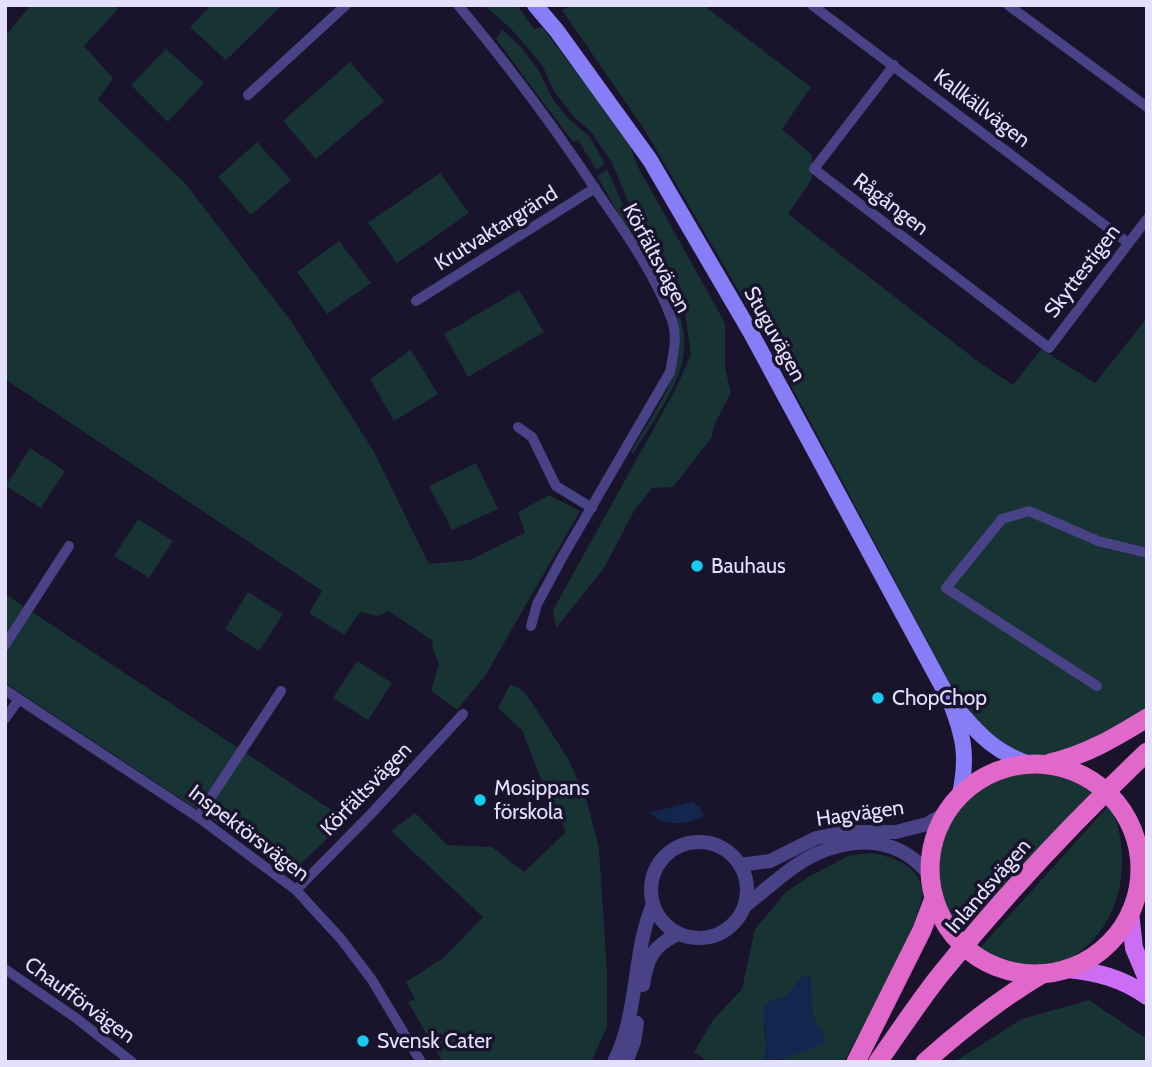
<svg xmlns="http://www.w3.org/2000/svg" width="1152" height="1067" font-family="Cabin,sans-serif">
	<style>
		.green { fill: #173334 }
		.water { fill: #13264e }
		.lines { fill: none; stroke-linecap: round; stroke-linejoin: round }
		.minor { stroke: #494286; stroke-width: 10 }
		.tertiary { stroke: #494286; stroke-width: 14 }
		.secondary { stroke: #877df6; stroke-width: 16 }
		.primary { stroke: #cb6ef5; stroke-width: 18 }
		.trunk { stroke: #e068ca; stroke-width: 19 }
		.poi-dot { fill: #19ccef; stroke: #19132b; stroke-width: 2.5 }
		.labels { text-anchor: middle; stroke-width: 7; stroke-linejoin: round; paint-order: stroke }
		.street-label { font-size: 21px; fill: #e4dffd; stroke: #19132b }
		.poi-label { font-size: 21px; fill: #e4dffd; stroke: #19132b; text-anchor: start }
	</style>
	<rect width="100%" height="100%" fill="#19132b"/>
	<!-- green -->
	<g class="green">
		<polygon points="31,5 114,5 118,9 84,46 113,78 98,100 185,183 291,321 374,452 429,564 470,560 525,533 518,512 549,495 580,511 485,676 457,710 431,691 439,664 432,647 433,641 389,611 378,616 360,612 344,635 309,613 322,591 5,379 5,36"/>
		<polygon points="211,5 282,5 226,60 190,27"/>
		<polygon points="484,5 517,5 534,29 542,27 628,140 638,167 725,323 725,367 731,393 714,425 712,437 673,487 652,488 634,511 604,568 556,628 553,610 674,392 691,355 685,312 644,239 612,163 592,133 572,115 554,91 543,67 533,54 511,29"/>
		<polygon points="574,5 703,5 811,87 782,129 812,155 812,179 788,214 980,363 1013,385 1041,349 1095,383 1147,318 1147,713 1073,753 1035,759 1020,756 991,739 953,689 758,324 644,129 562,10"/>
		<polygon points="502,30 519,45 538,69 552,98 568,118 590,137 605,164 596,170 578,140 573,142 496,39"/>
		<polygon points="166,49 204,83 168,122 131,85"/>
		<polygon points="350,62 384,101 316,159 283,121"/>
		<polygon points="257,142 291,180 251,215 218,177"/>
		<path d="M 607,169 C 618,192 627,216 639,239 C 657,276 692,314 683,358 C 676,392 651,424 633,454 L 631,452 C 656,409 694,361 674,310 L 597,176 Z"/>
		<polygon points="440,173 469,213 397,263 368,223"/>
		<polygon points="339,241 371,283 327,314 297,272"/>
		<polygon points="519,290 544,332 468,377 444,334"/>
		<polygon points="411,350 438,394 394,421 370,379"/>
		<polygon points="30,448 65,471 41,508 6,486"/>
		<polygon points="476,463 498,509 452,530 429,486"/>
		<polygon points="138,519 173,541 149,578 114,556"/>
		<polygon points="248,592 283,614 259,651 225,629"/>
		<polygon points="5,594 347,820 292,872 5,683"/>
		<polygon points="357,661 392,683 368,720 333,698"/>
		<polygon points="510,685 518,687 527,695 567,757 585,795 599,848 607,973 607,1027 591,1062 443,1062 408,1002 415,999 406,982 443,958 483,917 391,831 415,813 447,845 492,847 524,872 566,832 547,795 522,730 498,708"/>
		<path d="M 1021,769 C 1049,768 1071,774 1094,789 L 960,934 C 909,869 940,786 1021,769 Z"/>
		<path d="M 1110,804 C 1152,899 1079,1009 978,950 Z"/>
		<path d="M 874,853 C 894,858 919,865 922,890 C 925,920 860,1030 844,1062 L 778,1062 L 794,1053 L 824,1043 C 823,1031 814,1023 812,1011 C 809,999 813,988 809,976 L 802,977 L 786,997 L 773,999 L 764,1027 L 767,1051 L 762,1062 L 709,1062 L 694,1052 L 713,1020 L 742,989 L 755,929 L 786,892 L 810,876 L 850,855 Z"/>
		<polygon points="1089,1000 1147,1039 1147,1062 954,1062 1022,1019"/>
	</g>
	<!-- water -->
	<g class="water">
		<path d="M 692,802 L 700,807 L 704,816 C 690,825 660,827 650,812 Z"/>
		<path d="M 809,976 C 813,989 810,1000 812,1012 C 815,1023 822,1030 826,1040 L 824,1043 C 804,1051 783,1062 762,1062 C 771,1042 762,1028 764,1006 L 773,999 L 786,997 L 802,977 Z"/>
	</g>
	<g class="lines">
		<!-- minor -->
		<g class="minor">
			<path d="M 458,5 C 510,67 558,132 602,199 C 628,236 656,277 672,320 C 678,337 673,355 670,372 L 563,556 L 537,604 L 531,626"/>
			<polyline points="812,5 1127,242"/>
			<polyline points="1008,5 1147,107"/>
			<polyline points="894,65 814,169 1049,348 1147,219"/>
			<polyline points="248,95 346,5"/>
			<polyline points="416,301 595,188"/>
			<polyline points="518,427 532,437 556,486 592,508"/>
			<polyline points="5,645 69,546"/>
			<polyline points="1097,686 946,588 1002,519 1029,511 1098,541 1147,553"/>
			<polyline points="5,690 198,817 296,890 341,939 372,980 421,1062"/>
			<polyline points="5,719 19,699"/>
			<polyline points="198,817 281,691"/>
			<polyline points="296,890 370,815 463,714"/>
			<polyline points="5,969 76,1018 132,1062"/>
		</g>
		<!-- tertiary -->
		<g class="tertiary">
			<circle cx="699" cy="890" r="48"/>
			<polyline points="740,865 770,861 816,838 847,832 896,832 927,824 946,813"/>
			<path d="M 745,906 C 767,889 790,866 816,854 C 858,835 901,838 930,876"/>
			<path d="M 643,985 C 647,958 653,946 678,934"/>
			<path d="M 614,1062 C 639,1013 632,955 653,904"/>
			<polyline points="626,1062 634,1042 637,1023"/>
		</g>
		<!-- secondary -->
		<g class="secondary">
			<path d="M 535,5 L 557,31 L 650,160 L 751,333 L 950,701 C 964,737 968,756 960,794"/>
			<path d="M 959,711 C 981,737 996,752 1029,764"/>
		</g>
		<!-- primary -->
		<g class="primary">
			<polyline points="1130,912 1134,948 1147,979"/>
			<path d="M 1067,969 C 1097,972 1122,978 1147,996"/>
		</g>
		<!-- trunk -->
		<g class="trunk">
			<path d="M 1050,763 C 1086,755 1116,737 1147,718"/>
			<circle cx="1035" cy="869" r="105"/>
			<polyline points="856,1062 922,930 934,898"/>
			<path d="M 878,1062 C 898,1033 918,1003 940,975 C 1004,896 1073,822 1147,752"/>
			<path d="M 925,1062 C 962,1029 1000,999 1042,974"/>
		</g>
	</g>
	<!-- markers -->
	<g class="poi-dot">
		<circle cx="697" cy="566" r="7"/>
		<circle cx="878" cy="698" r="7"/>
		<circle cx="480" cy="800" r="7"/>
		<circle cx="363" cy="1041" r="7"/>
	</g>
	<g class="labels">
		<!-- street labels -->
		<g class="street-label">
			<text transform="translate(982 108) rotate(37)" y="7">Kallkällvägen</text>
			<text transform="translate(891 204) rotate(37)" y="7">Rågången</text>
			<text transform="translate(496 228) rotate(-32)" y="7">Krutvaktargränd</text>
			<text transform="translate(657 258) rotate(62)" y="7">Körfältsvägen</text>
			<text transform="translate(1082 271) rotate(-53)" y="7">Skyttestigen</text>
			<text transform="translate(775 334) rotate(61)" y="7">Stuguvägen</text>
			<text transform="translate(366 789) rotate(-46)" y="7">Körfältsvägen</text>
			<text transform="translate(860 813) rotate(-8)" y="7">Hagvägen</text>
			<text transform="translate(249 833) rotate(37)" y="7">Inspektörsvägen</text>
			<text transform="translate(988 886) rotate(-49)" y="7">Inlandsvägen</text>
			<text transform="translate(80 1000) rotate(36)" y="7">Chaufförvägen</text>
		</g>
		<!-- poi labels -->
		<g class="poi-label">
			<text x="711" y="573">Bauhaus</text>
			<text x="892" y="705">ChopChop</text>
			<text x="494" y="795">Mosippans<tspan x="494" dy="24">förskola</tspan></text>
			<text x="377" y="1048">Svensk Cater</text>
		</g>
	</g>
	<!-- border -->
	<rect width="1152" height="1067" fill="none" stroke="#e4dffd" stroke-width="14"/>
</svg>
